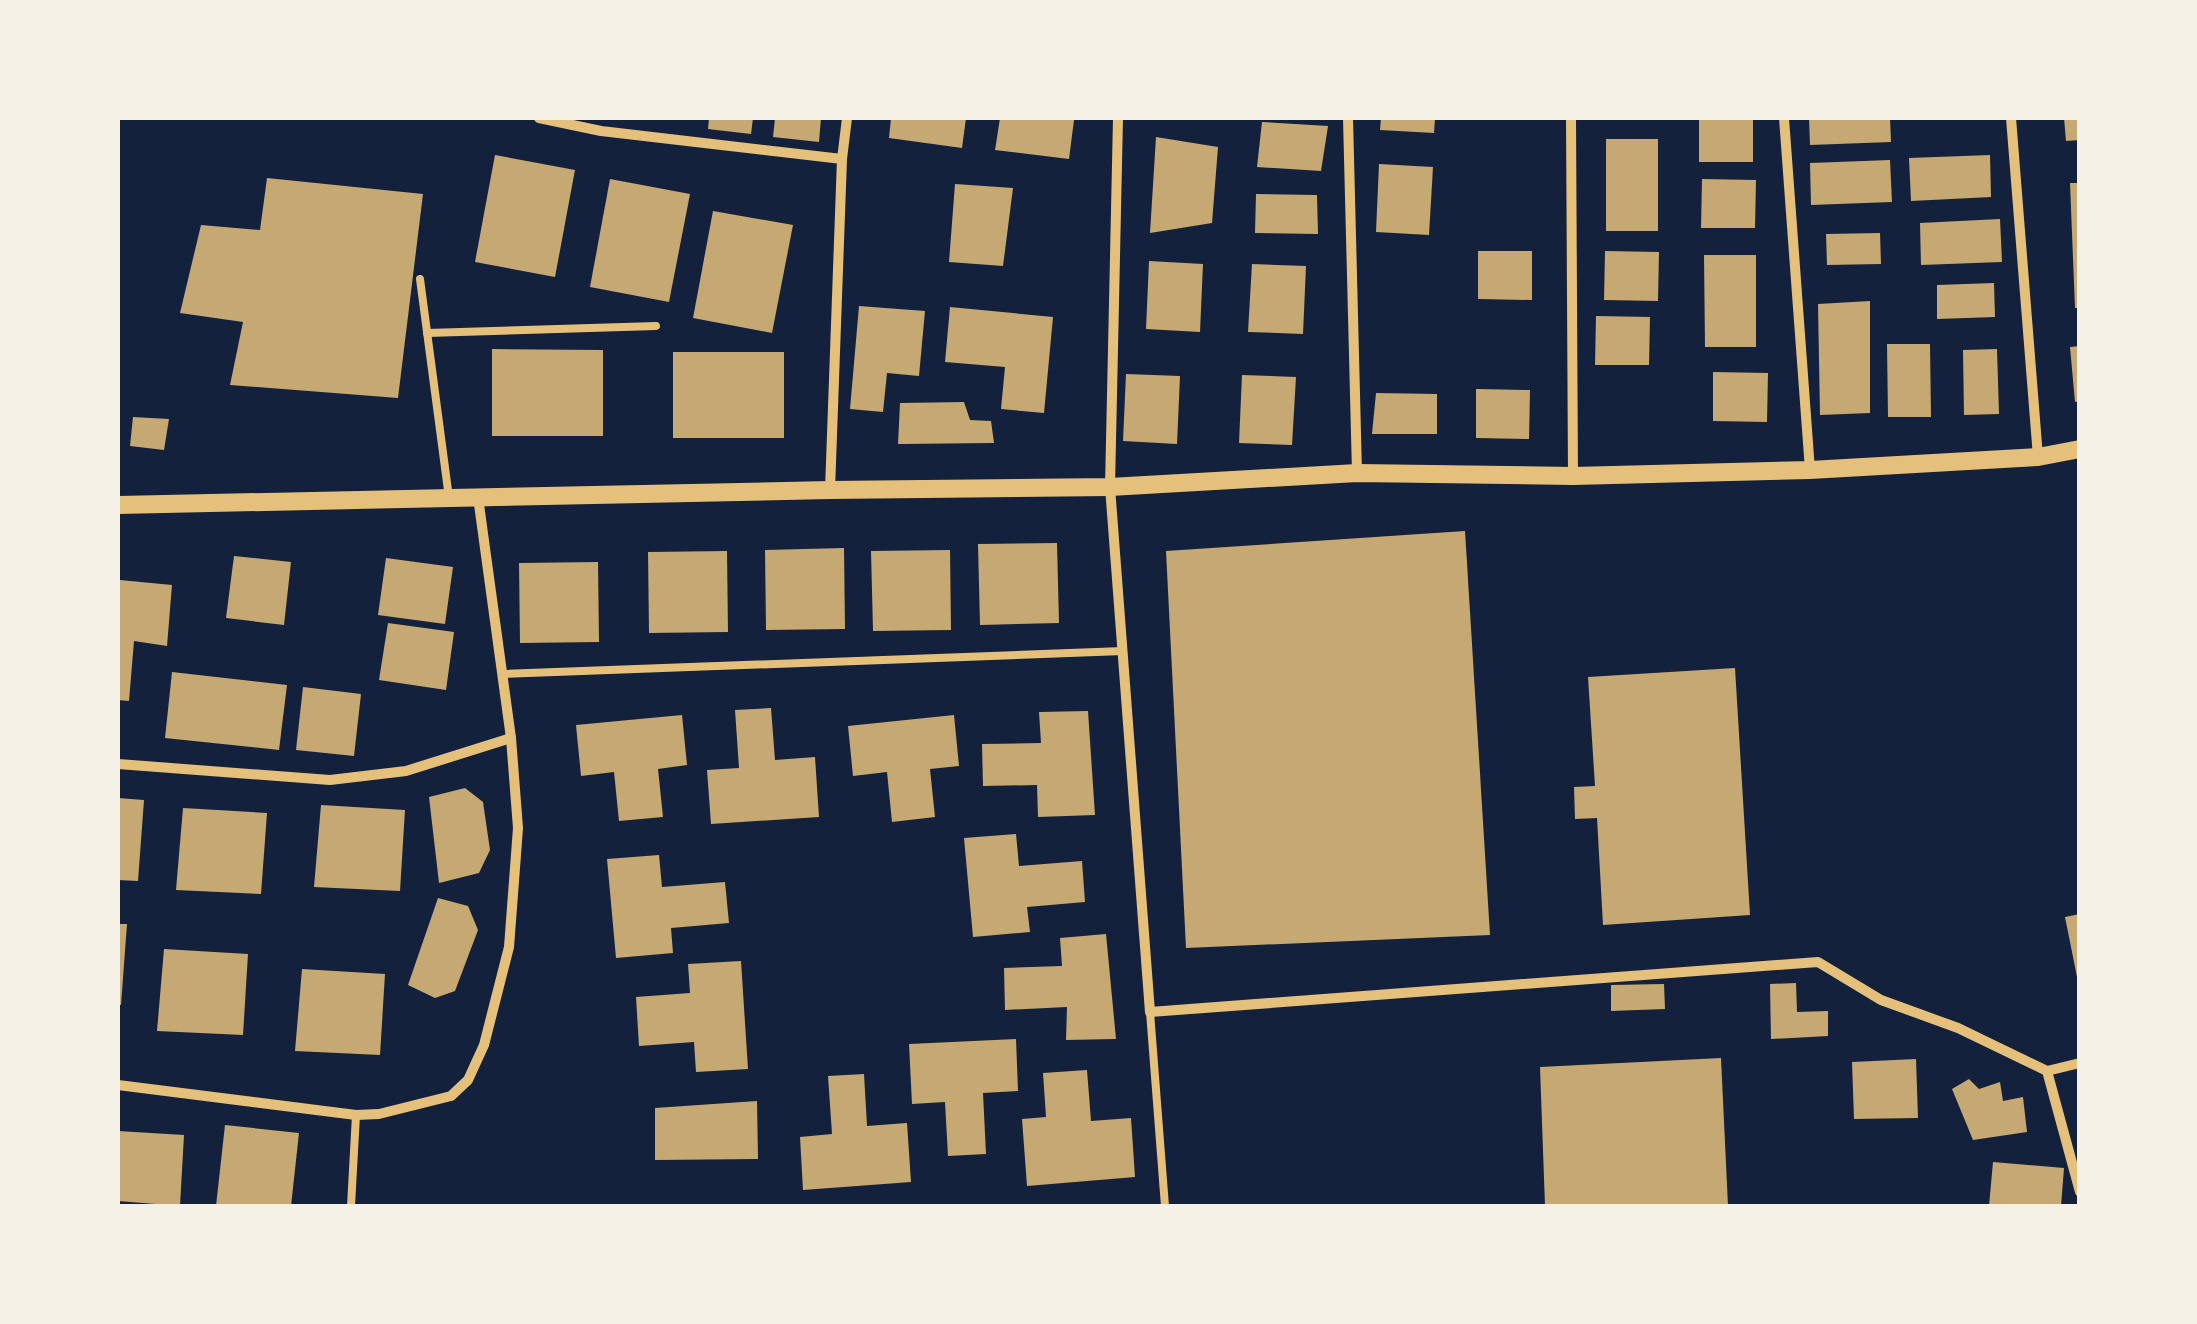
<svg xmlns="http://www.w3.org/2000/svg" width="2197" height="1324" font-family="'PT Sans',sans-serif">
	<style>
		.building { fill: #c6a872 }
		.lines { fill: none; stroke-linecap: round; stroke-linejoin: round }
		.service { stroke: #e5c07b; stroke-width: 8 }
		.minor { stroke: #e5c07b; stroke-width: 10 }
		.tertiary { stroke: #e5c07b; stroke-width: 18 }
	</style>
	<rect width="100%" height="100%" fill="#14213d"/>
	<!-- building -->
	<g class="building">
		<polygon points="709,118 753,118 751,134 708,129"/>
		<polygon points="775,118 821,118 819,142 773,137"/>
		<polygon points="891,118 966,118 962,148 889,138"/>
		<polygon points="1000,118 1074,120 1069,159 995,150"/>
		<polygon points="1381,118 1435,118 1434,133 1380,130"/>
		<rect x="1699" y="118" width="54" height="44"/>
		<polygon points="1809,118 1890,118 1891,142 1810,145"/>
		<polygon points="2064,118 2080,118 2080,140 2066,141"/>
		<polygon points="1262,122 1328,126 1321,171 1257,167"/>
		<polygon points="1156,137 1218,147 1212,223 1150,233"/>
		<rect x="1606" y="139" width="52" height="92"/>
		<polygon points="495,155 575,170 555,277 475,262"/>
		<polygon points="1990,155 1991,197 1911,201 1909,158"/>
		<polygon points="1890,160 1892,202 1811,205 1810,163"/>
		<polygon points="1379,164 1433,167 1429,235 1376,232"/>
		<polygon points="267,178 423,194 398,398 230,385 243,322 180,313 201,225 260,230"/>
		<polygon points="610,179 690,194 669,302 590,287"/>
		<polygon points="1702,179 1756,180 1755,228 1701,228"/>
		<polygon points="2070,183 2080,183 2080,308 2075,308"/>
		<polygon points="955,184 1013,188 1003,266 949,262"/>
		<polygon points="1256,194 1317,195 1318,234 1255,233"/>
		<polygon points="713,211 793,225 772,333 693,318"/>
		<polygon points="2000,219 2002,262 1921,265 1920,223"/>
		<polygon points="1880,233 1881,264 1827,265 1826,234"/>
		<polygon points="1478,251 1532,251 1532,300 1478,299"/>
		<polygon points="1605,251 1659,252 1658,301 1604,300"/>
		<polygon points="1704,255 1756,255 1756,347 1705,347"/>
		<polygon points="1149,261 1203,264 1200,332 1146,329"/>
		<polygon points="1252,264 1306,266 1303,334 1248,332"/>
		<polygon points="1994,283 1995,317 1937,319 1937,285"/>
		<polygon points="1870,301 1870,413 1820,415 1818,304"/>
		<polygon points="859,306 925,311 919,376 887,373 883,412 850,409"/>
		<polygon points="950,307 1053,317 1044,413 1001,409 1005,367 945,362"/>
		<polygon points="1596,316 1650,317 1649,365 1595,365"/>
		<polygon points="1887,344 1930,344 1931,417 1888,417"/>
		<polygon points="2080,346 2080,401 2075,402 2070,347"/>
		<polygon points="492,349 603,350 603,436 492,436"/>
		<polygon points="1997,349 1999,414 1964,415 1963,350"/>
		<rect x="673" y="352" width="111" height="86"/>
		<polygon points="1713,372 1768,373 1767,422 1713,421"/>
		<polygon points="1126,374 1180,376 1177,444 1123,441"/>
		<polygon points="1242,375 1296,377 1292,445 1239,443"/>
		<polygon points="1476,389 1530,390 1529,439 1476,438"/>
		<polygon points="1376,393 1437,394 1437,434 1372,434"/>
		<polygon points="964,402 970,420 991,421 994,443 898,444 900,403"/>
		<polygon points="133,417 169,419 164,450 130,446"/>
		<polygon points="1465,531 1490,935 1186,948 1166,551"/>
		<polygon points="1057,543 1059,623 980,625 978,544"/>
		<polygon points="844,548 845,629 766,630 765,550"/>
		<polygon points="950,550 951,630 873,631 871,551"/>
		<polygon points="727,551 728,632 649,633 648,552"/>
		<polygon points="234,556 291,562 284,625 226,618"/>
		<polygon points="386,558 453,567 445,624 378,615"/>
		<polygon points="598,562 599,642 520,643 519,563"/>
		<polygon points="120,580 172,585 167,646 134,641 129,701 118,700 118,582"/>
		<polygon points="388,623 454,632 446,690 379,680"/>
		<polygon points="1735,668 1750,915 1603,925 1597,818 1575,819 1574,787 1595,786 1588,677"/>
		<polygon points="172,672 287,685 279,750 165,738"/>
		<polygon points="303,687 361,694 354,756 296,750"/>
		<polygon points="771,708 775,760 815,757 819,817 711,824 707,770 739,768 735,710"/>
		<polygon points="1088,711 1095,815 1038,817 1037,785 983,786 982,744 1041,743 1039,712"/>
		<polygon points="682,715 687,765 658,769 663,817 619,821 614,772 581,776 576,725"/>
		<polygon points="954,715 959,766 930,769 935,817 892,822 887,772 853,776 848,726"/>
		<polygon points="465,788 483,802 490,850 479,873 439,883 429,797"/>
		<polygon points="118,798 144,800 138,881 118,880"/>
		<polygon points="321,805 405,810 400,891 314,887"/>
		<polygon points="183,808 267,813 261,894 176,890"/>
		<polygon points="1016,834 1019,866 1082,861 1085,902 1027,907 1030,932 973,937 964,838"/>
		<polygon points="659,855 662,887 725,882 729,923 671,928 673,953 616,958 607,859"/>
		<polygon points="438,898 468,906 478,930 455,991 435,998 408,985"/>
		<polygon points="2080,914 2080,982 2078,982 2065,917"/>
		<polygon points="118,924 127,924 121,1005 118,1005"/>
		<polygon points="1106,934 1116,1039 1066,1040 1067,1007 1005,1010 1004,968 1062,966 1060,938"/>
		<polygon points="164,949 248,954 243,1035 157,1031"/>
		<polygon points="741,961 748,1069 696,1072 694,1042 639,1046 636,997 690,993 688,964"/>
		<polygon points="302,969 385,974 380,1055 295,1051"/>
		<polygon points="1796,983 1797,1012 1828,1011 1828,1036 1771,1039 1770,984"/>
		<polygon points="1664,984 1665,1009 1611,1011 1611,985"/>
		<polygon points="1016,1039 1018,1091 983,1093 986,1154 948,1156 945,1102 912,1104 909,1044"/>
		<polygon points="1721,1058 1728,1206 1545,1206 1540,1067"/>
		<polygon points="1916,1059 1918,1118 1854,1119 1852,1062"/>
		<polygon points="1087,1070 1091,1121 1131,1118 1135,1177 1027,1186 1022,1119 1046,1117 1043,1073"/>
		<polygon points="864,1074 867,1126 907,1123 911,1182 803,1190 800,1137 832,1134 828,1076"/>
		<polygon points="1969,1079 1979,1089 2000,1082 2003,1101 2023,1097 2027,1132 1973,1140 1952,1089"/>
		<polygon points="757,1101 758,1159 655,1160 655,1108"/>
		<polygon points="225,1125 299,1133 291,1206 216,1206"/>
		<polygon points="118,1131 184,1135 180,1206 118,1201"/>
		<polygon points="1993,1162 2064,1168 2061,1206 1989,1206"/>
	</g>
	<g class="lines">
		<!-- service -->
		<g class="service">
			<polyline points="420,279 449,498"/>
			<polyline points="427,333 656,326"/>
			<polyline points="503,674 1123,651"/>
			<polyline points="1150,1012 1165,1206"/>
			<polyline points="351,1206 356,1115"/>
		</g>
		<!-- minor -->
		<g class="minor">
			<polyline points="539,118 601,131 842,159"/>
			<polyline points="1118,118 1110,487 1150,1012 1818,962 1881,1000 1958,1028 2047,1071 2080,1192"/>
			<polyline points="1348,118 1357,473"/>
			<polyline points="1571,118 1573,476"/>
			<polyline points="1784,118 1810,470"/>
			<polyline points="2011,118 2038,457"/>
			<polyline points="830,490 842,159 847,118"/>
			<polyline points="118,764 330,780 406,771 511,738"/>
			<polyline points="2047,1071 2080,1063"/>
			<polyline points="118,1085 356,1115 379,1114 451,1096 468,1080 484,1045 509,947 518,828 511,738 478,497"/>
		</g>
		<!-- tertiary -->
		<polyline class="tertiary" points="118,505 830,490 1110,487 1357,473 1573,476 1810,470 2038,457 2080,449"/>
	</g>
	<!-- border -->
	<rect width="2197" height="1324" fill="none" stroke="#f6f1e7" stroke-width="240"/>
</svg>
